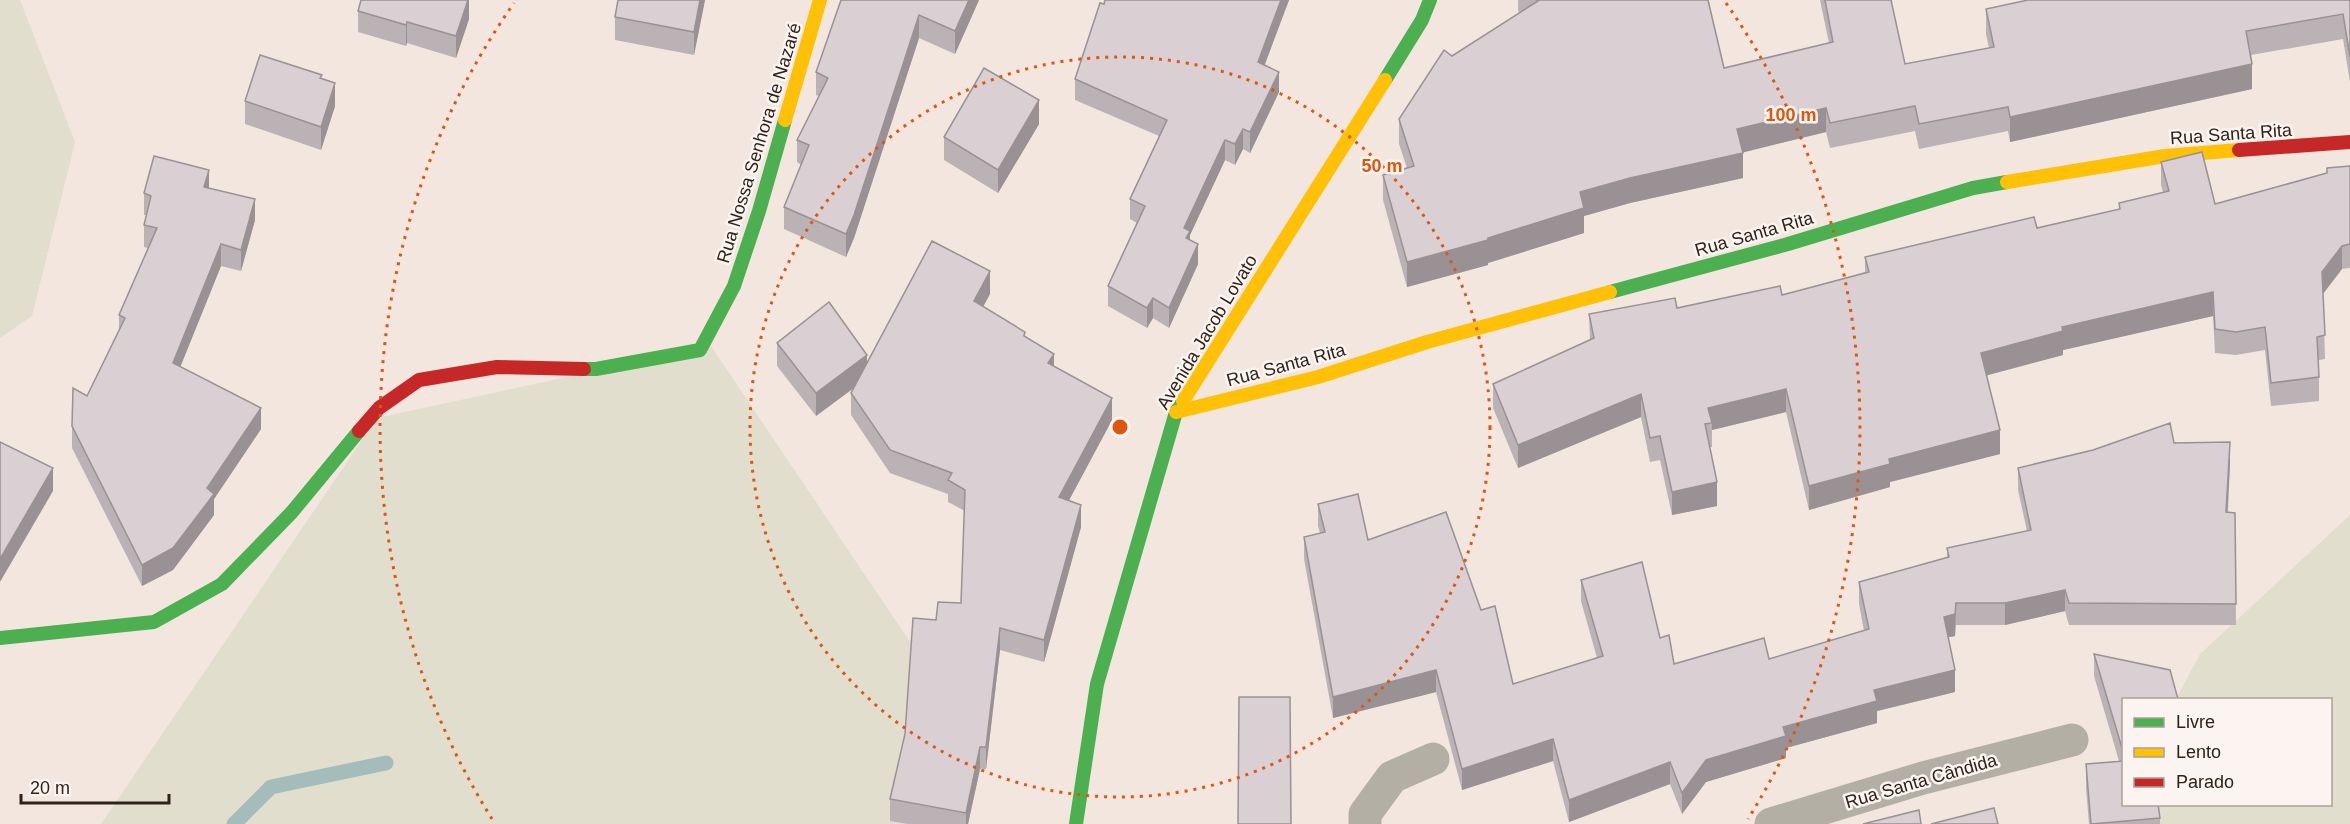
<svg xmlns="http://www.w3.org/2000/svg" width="2350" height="824" font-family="Helvetica,sans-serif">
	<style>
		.green { fill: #e2dece }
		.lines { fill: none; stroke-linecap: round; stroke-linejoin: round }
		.stream { stroke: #a4bdbb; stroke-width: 15 }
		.street { stroke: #b4afa4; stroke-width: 33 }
		.fast { stroke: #4caf50; stroke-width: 14 }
		.slow { stroke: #ffc107; stroke-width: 14 }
		.jam { stroke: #c62828; stroke-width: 14 }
		.wall { fill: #bbb2b5 }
		.shaded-wall { fill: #999193 }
		.building { fill: #dacfd2; stroke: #999193; stroke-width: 1.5 }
		.ring { fill: none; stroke: #df560d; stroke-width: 3; stroke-dasharray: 3 6 }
		.labels { text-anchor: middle; stroke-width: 5; stroke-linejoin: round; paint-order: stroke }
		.street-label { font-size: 18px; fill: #2f221a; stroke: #fcf4f0 }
		.centre { fill: #df560d; stroke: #fcf4f0; stroke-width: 3 }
		.ring-label { font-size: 18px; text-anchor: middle; font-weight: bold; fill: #df560d; stroke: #fcf4f0; stroke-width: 5; stroke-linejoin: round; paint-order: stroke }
	</style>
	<rect width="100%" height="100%" fill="#f2e6df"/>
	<!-- green -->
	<g class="green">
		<polygon points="0,0 20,0 75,142 32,316 0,338"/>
		<polygon points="711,346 912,645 948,824 101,824 377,418"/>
		<polygon points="2350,515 2350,824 2113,824 2124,804 2330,804 2330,700 2176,699 2200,654"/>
	</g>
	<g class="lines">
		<!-- stream -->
		<polyline class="stream" points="234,824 271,787 386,763"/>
		<!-- street -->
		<g class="street">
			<polyline points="1365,824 1365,814 1392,777 1433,759"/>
			<polyline points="1771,824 1923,778 2072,740"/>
		</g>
		<!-- fast -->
		<g class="fast">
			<polyline points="1385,80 1422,20 1430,0"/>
			<polyline points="1610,292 1788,244 1973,188 2007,182"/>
			<polyline points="584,369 596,369 700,350 734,286 759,211 785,120"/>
			<polyline points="0,638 154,622 222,584 292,512 359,431"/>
			<polyline points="1076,824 1097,684 1176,412 1183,401"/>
		</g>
		<!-- slow -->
		<g class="slow">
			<polyline points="785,120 820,0"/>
			<polyline points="2007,182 2165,156 2239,150"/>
			<polyline points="1183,401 1385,80"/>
			<polyline points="1176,412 1318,377 1427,342 1610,292"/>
		</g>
		<!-- jam -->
		<g class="jam">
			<polyline points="2239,150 2350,142"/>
			<polyline points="359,431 379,408 419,380 497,367 584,369"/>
		</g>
	</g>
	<!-- wall -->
	<g class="wall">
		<polygon points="469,0 469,19 456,58 407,43 406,46 358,32 358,11"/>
		<polygon points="705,0 694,55 615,40 615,17"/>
		<polygon points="841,0 979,0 955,54 919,38 854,238 846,257 784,229 784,207 801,165 797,162 797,140 819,96 816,95 816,72"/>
		<polygon points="1105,0 1289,0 1264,65 1279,92 1250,153 1243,149 1235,165 1225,160 1190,235 1190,240 1198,264 1169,328 1153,318 1147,328 1108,306 1108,286 1137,223 1130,219 1130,199 1159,136 1075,100 1075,79"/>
		<polygon points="1518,0 1708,0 1724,68 1829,43 1820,0 1891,0 1905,64 1989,48 1986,34 1986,9 2350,0 2350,82 2343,39 2251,55 2252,89 2010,142 2008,131 1919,149 1915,131 1830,148 1826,132 1743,152 1743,178 1630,203 1584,216 1584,233 1488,263 1488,265 1407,287 1383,200 1383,175 1407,168 1399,144 1399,119 1452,56 1520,13 1518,11"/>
		<polygon points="322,79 335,106 321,150 245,124 245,101"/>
		<polygon points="1039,124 998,193 944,160 944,137"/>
		<polygon points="2161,162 2215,204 2327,173 2327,168 2350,166 2350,268 2342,269 2323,294 2325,359 2319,360 2319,401 2271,406 2265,350 2236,355 2215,353 2213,316 2063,350 2063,355 1986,375 2000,454 1890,482 1890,487 1809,510 1786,412 1712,430 1712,447 1710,447 1717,506 1672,515 1660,460 1650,462 1641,417 1518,468 1493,408 1493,384 1590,340 1589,314 1677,308 1782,295 1865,272 1865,257 2037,228 2119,209 2119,203 2163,192 2161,185"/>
		<polygon points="209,188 255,220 241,271 221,266 180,367 261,429 214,499 214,515 173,570 142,586 72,448 72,426 119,331 119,315 148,248 144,247 144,225 146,215 144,215 144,193"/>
		<polygon points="990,294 983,307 1025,337 1054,366 1112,420 1069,500 1081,527 1044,662 1000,650 986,769 980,769 968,824 908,824 890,821 890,799 936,620 961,603 965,511 948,502 948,494 890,473 851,415 851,393 854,388 816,416 777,366 777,343 867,363"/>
		<polygon points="2174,443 2230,464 2228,512 2235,513 2236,625 2069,625 2065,611 2005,625 1956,625 1955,636 1948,637 1955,692 1877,711 1877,723 1786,748 1786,758 1706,782 1682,814 1670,784 1569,822 1553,761 1462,790 1436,692 1333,718 1304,559 1304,537 1320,533 1318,526 1318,504 1368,540 1481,610 1513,684 1597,658 1581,601 1581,580 1660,638 1674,664 1769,659 1864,631 1859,604 1859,582 1947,557 1947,548 2027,531 2018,490 2018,468"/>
		<polygon points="2094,654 2124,699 2160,818 2160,824 2089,824 2086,788 2086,764 2119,761 2094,676"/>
	</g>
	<!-- shaded-wall -->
	<g class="shaded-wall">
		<polygon points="468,0 469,0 469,19 456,58 456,36"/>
		<polygon points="700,0 705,0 694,55 694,32"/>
		<polygon points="969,0 979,0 955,54 955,31"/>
		<polygon points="1281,0 1289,0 1258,83 1258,62"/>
		<polygon points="919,15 919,38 854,238 846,257 846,234"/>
		<polygon points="407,22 407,43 406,46 406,25"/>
		<polygon points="2252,64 2252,89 2010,142 2010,117"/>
		<polygon points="1279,72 1279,92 1250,153 1250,132"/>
		<polygon points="335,83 335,106 321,150 321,127"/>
		<polygon points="1039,100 1039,124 998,193 998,170"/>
		<polygon points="1826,108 1826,132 1737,154 1737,129"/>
		<polygon points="1243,129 1243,149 1235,165 1235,144"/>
		<polygon points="1225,140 1225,160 1190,235 1190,251 1184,228"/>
		<polygon points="1743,153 1743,178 1630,203 1584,216 1584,233 1488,263 1488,265 1407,287 1407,262 1488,238 1580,192 1630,178"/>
		<polygon points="209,170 209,191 204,187"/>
		<polygon points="255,199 255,220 241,271 241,250"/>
		<polygon points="221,244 221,266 173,385 173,363"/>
		<polygon points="1198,244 1198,264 1169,328 1169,308"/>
		<polygon points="2342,246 2342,269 2322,295 2322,272"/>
		<polygon points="990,271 990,294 974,323 974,301"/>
		<polygon points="2213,292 2213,316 2063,350 2063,355 1981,377 1981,353 2062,327"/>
		<polygon points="1153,298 1153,318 1147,328 1147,308"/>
		<polygon points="1054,354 1054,376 1048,363"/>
		<polygon points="867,355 867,378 816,416 816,393"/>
		<polygon points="1786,389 1786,412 1712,430 1712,423 1708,408"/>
		<polygon points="1641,394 1641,417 1518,468 1518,445"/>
		<polygon points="1112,398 1112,420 1059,519 1059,497"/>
		<polygon points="261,408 261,429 214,499 214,515 173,570 142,586 142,565 207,488"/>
		<polygon points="2000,430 2000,454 1890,482 1890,487 1809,510 1809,486 1889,459"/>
		<polygon points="2230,442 2230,464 2226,534 2226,512"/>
		<polygon points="53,468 53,491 0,582 0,559"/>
		<polygon points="1717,482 1717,506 1672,515 1672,492"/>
		<polygon points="1081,505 1081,527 1044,662 1044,640"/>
		<polygon points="2065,590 2065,611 2005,625 2005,603"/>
		<polygon points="1956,603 1955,636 1944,638 1944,617"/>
		<polygon points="1000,628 1000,650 986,769 986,747"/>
		<polygon points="1436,670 1436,692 1333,718 1333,697"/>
		<polygon points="1955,670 1955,692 1877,711 1877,723 1786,748 1786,758 1706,782 1682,814 1682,793 1706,760 1874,690"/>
		<polygon points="1553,739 1553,761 1462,790 1462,769"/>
		<polygon points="980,747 980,769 968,824 966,824 966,813"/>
		<rect x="2122" y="748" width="2" height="22"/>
		<polygon points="1670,762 1670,784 1569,822 1569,800"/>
	</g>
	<!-- building -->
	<g class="building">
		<polygon points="361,0 468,0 456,36 407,22 406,25 358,11"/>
		<polygon points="618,0 700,0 694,32 615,17"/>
		<polygon points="841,0 969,0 955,31 919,15 854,215 846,234 784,207 809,145 797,140 828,78 816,72"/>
		<polygon points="1105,0 1281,0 1258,62 1279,72 1250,132 1243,129 1235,144 1225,140 1184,228 1190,231 1186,238 1198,244 1169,308 1153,298 1147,308 1108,286 1145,206 1130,199 1167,120 1075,79 1100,3 1104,4"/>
		<polygon points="1536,0 1708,0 1724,68 1833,42 1825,0 1891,0 1905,64 1994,47 1986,9 2028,0 2350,0 2350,57 2343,14 2246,31 2252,64 2010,117 2008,107 1919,124 1915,106 1830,123 1826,108 1737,129 1743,153 1630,178 1580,192 1584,208 1488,238 1488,240 1407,262 1383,175 1414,166 1399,119 1444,50 1452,56 1538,1"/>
		<polygon points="260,55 322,75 320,78 335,83 321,127 245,101"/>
		<polygon points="984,68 1039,100 998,170 944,137"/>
		<polygon points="2202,152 2215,204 2327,173 2327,168 2350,166 2350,244 2342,246 2322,272 2325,335 2317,337 2319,377 2271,383 2265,327 2236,332 2215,329 2213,292 2062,327 2063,331 1981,353 2000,430 1889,459 1890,464 1809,486 1786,389 1708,408 1712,423 1705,424 1717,482 1672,492 1660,436 1650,438 1641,394 1518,445 1493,384 1594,338 1589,314 1675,298 1677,308 1780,286 1782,295 1869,272 1865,257 2034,217 2037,228 2120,209 2119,203 2169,191 2161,162"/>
		<polygon points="154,156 209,170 204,187 255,199 241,250 221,244 173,363 261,408 207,488 214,494 173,548 142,565 72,426 73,388 87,396 125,318 119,315 157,228 144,225 151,196 144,193"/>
		<polygon points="932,241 990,271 974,301 1025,332 1024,336 1054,354 1048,363 1112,398 1059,497 1081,505 1044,640 1000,628 986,747 980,747 966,813 890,799 905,734 913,618 936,620 938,602 961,603 965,490 948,480 952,473 890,450 851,393"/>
		<polygon points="829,302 867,355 816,393 777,343"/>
		<polygon points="2170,423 2174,443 2230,442 2226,512 2235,513 2236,604 2069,603 2065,590 2005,603 1956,603 1955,614 1944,617 1955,670 1874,690 1877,701 1783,727 1786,736 1706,760 1682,793 1670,762 1569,800 1553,739 1462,769 1436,670 1333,697 1304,537 1325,532 1318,504 1358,494 1368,540 1446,512 1481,610 1495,606 1513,684 1603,656 1581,580 1642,562 1660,638 1669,635 1674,664 1764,638 1769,659 1869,629 1859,582 1949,557 1947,548 2031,530 2018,468 2093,450"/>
		<polygon points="0,442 53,468 0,559"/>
		<polygon points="2094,654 2170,670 2178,699 2124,699 2124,748 2122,748"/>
		<polygon points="1239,697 1290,697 1291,824 1238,824"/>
		<polygon points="2124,761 2124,804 2158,804 2160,818 2091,824 2086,764"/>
		<polygon points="1994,808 1998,824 1931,824"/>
		<polygon points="1919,810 1921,824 1863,824"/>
	</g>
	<!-- distance rings -->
	<g class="ring">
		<circle cx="1120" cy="427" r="370"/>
		<path d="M492 819A740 740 0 0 1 514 3M1726 3A740 740 0 0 1 1748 819"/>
	</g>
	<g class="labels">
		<!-- street labels -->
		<g class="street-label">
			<text transform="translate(2231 134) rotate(-4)" y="6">Rua Santa Rita</text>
			<text transform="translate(759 143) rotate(-73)" y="6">Rua Nossa Senhora de Nazaré</text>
			<text transform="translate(1754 234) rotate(-16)" y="6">Rua Santa Rita</text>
			<text transform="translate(1207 332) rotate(-59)" y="6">Avenida Jacob Lovato</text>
			<text transform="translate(1286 365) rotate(-15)" y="6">Rua Santa Rita</text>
			<text transform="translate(1921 781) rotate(-16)" y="6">Rua Santa Cândida</text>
		</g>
	</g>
	<circle cx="1120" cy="427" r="9" class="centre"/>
	<g class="ring-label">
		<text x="1791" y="121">100 m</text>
		<text x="1382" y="172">50 m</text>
	</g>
	<!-- legend -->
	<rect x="2122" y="698" width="210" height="108" fill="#fcf4f0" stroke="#aaa09a" stroke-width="1.5"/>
	<rect x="2134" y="718" width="30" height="9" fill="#4caf50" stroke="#aaa09a" stroke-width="1.5"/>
	<text x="2176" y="728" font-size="18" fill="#2f221a">Livre</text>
	<rect x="2134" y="748" width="30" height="9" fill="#ffc107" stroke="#aaa09a" stroke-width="1.5"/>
	<text x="2176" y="758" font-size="18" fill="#2f221a">Lento</text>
	<rect x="2134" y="778" width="30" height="9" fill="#c62828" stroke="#aaa09a" stroke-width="1.5"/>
	<text x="2176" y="788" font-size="18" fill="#2f221a">Parado</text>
	<!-- scale -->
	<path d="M21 794v9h148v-9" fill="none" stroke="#2f221a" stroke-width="3"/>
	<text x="30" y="794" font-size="18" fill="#2f221a" stroke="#fcf4f0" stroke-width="4.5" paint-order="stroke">20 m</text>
</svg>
